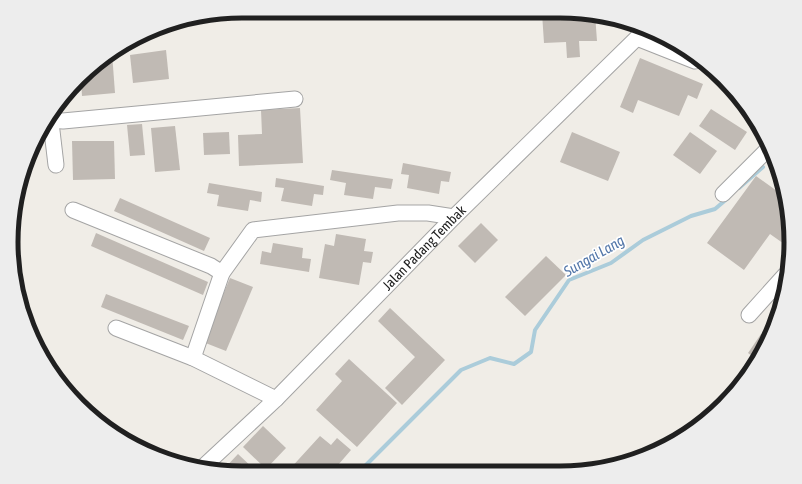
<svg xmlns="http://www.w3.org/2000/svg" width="802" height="484" font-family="'Asap Condensed',sans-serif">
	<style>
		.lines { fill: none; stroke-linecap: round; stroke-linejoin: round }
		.stream { stroke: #abccda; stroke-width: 4 }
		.building { fill: #c0bab4 }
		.minor-casing { stroke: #a4a4a4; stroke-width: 17 }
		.minor { stroke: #fff; stroke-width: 15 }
		.labels { text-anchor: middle; stroke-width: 3.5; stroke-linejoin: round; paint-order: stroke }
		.street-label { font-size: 14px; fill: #202020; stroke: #fff }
		.water-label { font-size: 15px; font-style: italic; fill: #5377a9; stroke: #fff }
		.rim { fill: none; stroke: #202020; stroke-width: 5 }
	</style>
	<rect width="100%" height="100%" fill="#f0ede7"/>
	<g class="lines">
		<!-- stream -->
		<g class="stream">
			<polyline points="739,188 763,167"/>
			<polyline points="359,472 461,370 490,358 514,364 531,352 535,330 569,280 611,263 643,240 691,216 715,209 728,198"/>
		</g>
	</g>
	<!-- building -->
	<g class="building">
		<polygon points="542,13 595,14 597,41 579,41 580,57 567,58 566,42 544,43"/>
		<polygon points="166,50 169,79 133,83 130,55"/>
		<polygon points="112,53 115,93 82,96 81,81 102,59"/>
		<polygon points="640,58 703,84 697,99 688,95 679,116 638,100 633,113 620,107"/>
		<polygon points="300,108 303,163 239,166 238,135 262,134 261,110"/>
		<polygon points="711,109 747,132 735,150 699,126"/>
		<polygon points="142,124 145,155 130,156 127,125"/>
		<polygon points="175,126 180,170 155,172 151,128"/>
		<polygon points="229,132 230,154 204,155 203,133"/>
		<polygon points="572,132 620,152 608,181 560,162"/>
		<polygon points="690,132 717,151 700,174 673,155"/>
		<polygon points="72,141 114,141 115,179 73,180"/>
		<polygon points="403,163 451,172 449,182 441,181 439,194 407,188 409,175 401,174"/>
		<polygon points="332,170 393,179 391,189 375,187 373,199 344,195 346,183 330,180"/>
		<polygon points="756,176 784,196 789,212 788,221 785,227 788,229 787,246 770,234 744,270 707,243"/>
		<polygon points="276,178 324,186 323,195 314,194 312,206 281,201 284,188 275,187"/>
		<polygon points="209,183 262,192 261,202 250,200 248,211 217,206 219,195 207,193"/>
		<polygon points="120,198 210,238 204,251 114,211"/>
		<polygon points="481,223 498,240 475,263 458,246"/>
		<polygon points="96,233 208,282 203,295 91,246"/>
		<polygon points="336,234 366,239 364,251 373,252 371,263 363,262 359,285 319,278 325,244 334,246"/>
		<polygon points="273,243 303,248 302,258 311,259 309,272 260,264 262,251 271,253"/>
		<polygon points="546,256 566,275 525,316 505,297"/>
		<polygon points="230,278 253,287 226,351 203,342"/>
		<polygon points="106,294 189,326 183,340 101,307"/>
		<polygon points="390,308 445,360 402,405 385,388 415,357 378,321"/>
		<polygon points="761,334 766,337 755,358 748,353"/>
		<polygon points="349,359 397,403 357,447 316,410 342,381 335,374"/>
		<polygon points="263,426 286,448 266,469 243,447"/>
		<polygon points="320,436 331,445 337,438 351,450 332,472 288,471"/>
		<polygon points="238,454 256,471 222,471"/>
	</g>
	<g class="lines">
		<!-- minor casing -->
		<g class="minor-casing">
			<g id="minor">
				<polyline points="637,38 695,61"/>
				<polyline points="50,114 56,165"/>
				<polyline points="50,120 63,121 295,99"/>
				<polyline points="723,194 768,149"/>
				<polyline points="73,210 211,266 222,273"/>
				<polyline points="749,315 785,275"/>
				<polyline points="116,328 193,358 276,399"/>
				<polyline points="193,358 222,273 253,230 398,213 428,213 454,217"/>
				<path id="s1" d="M 202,468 L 276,399 L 454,217 L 647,28"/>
			</g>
		</g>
		<!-- minor -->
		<use href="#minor" class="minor"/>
	</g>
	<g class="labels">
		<!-- street labels -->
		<g class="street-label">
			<text dy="5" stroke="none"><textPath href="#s1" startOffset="313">Jalan Padang Tembak</textPath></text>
		</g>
		<!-- water labels -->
		<g class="water-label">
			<text transform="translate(594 256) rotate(-30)" y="5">Sungai Lang</text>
		</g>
	</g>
	<!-- crop -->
	<path d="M0 0H802V484H0ZM242 18H560A224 224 0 0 1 784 242V242A224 224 0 0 1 560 466H242A224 224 0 0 1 18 242V242A224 224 0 0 1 242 18Z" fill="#ededed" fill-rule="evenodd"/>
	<path class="rim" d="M242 18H560A224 224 0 0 1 784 242V242A224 224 0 0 1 560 466H242A224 224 0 0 1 18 242V242A224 224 0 0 1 242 18Z"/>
</svg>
